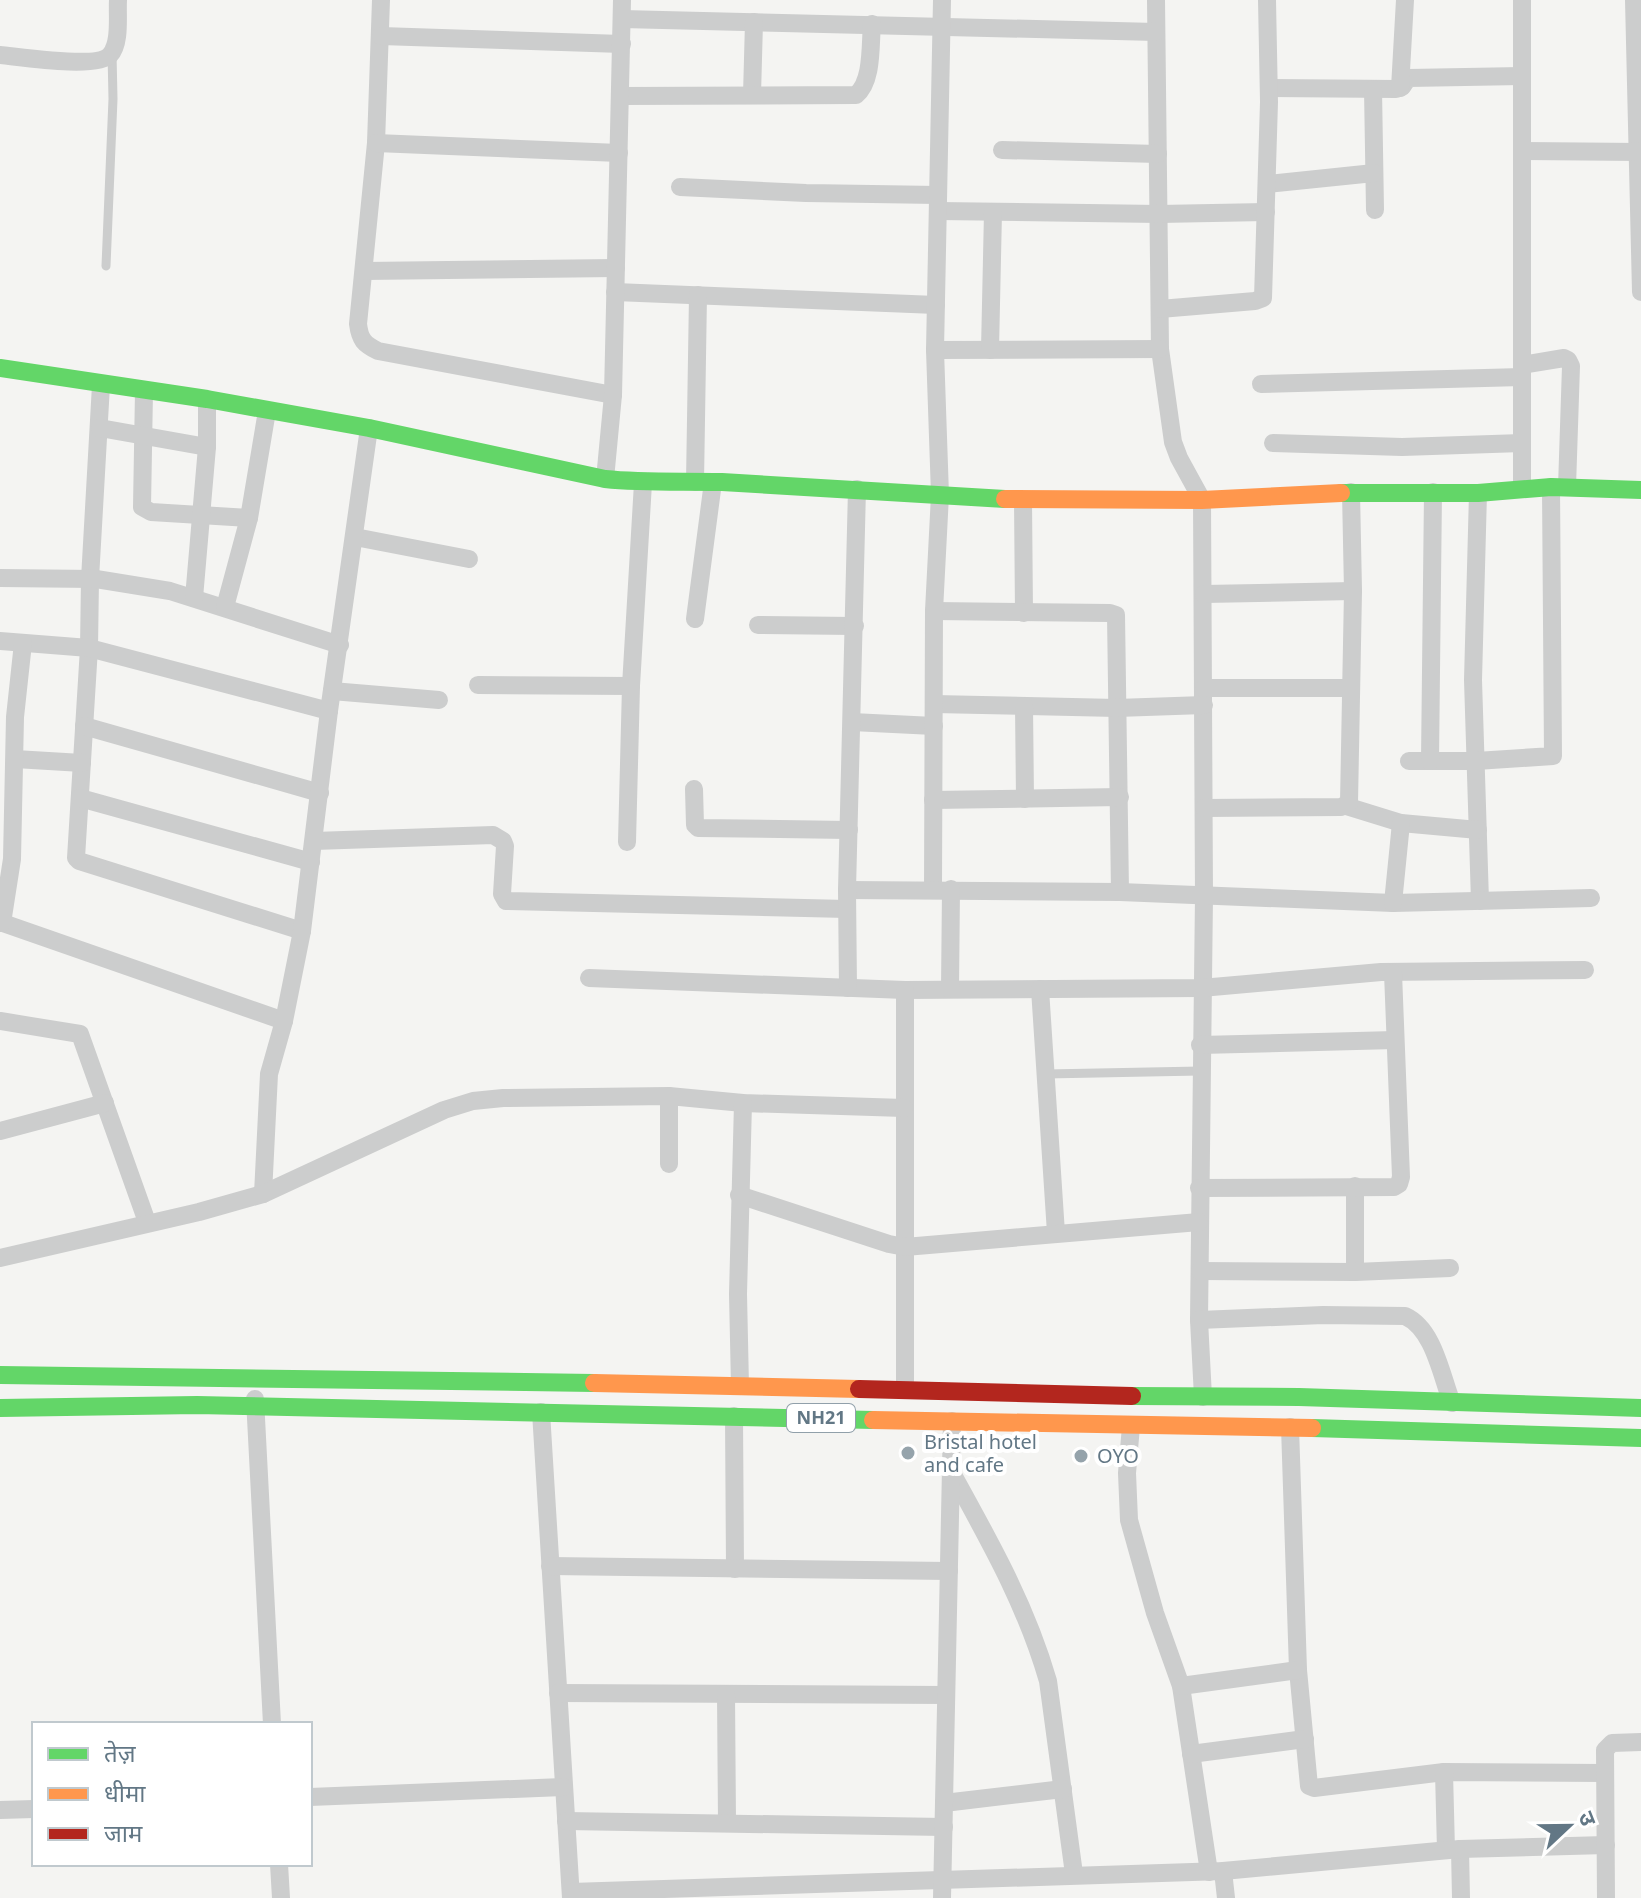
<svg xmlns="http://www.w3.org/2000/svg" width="1641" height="1898" font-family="'Noto Sans','Noto Sans Devanagari',sans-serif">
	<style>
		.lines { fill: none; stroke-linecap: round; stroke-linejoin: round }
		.lane { stroke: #cccdcd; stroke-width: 9 }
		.street { stroke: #cccdcd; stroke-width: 18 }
		.fast { stroke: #63d668; stroke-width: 18 }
		.slow { stroke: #ff974d; stroke-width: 18 }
		.jam { stroke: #b3261e; stroke-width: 18 }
		.poi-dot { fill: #95a3ab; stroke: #fff; stroke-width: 3 }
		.labels { text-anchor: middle; stroke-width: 8; stroke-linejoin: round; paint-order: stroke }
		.shield { fill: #fff; stroke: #91a0aa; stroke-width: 2 }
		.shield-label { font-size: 18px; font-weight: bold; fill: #627785 }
		.poi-label { font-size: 20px; fill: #627785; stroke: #fff; text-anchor: start }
	</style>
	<rect width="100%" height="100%" fill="#f4f4f2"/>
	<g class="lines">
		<!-- lane -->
		<g class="lane">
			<polyline points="106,266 113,99 112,53"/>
			<polyline points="1046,1074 1200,1071"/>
		</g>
		<!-- street -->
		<g class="street">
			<path d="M 381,0 L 376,143 L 358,324 C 360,340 364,344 378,351 L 613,395"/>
			<polyline points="1156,0 1160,349 1173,442 1179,458 1202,500 1204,896 1199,1320 1203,1397"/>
			<polyline points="1634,0 1641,292"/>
			<polyline points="622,19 1156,32"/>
			<polyline points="381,36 622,44"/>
			<path d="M 0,55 C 21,57 97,69 110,55 C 121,43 117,15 118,0"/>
			<polyline points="1269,88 1396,89 1402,87 1408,78 1522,76"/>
			<polyline points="1400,88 1405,0"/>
			<polyline points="1373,89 1375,210"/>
			<polyline points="752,95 754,22"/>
			<path d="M 620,96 L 856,95 C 873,81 870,45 872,24"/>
			<polyline points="376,143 619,153"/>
			<polyline points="1002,150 1158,154"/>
			<polyline points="1523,151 1641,152"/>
			<polyline points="1267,184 1374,173"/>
			<polyline points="680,187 806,193 938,195"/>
			<polyline points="938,211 1159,214 1266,212"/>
			<polyline points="364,271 616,268"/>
			<polyline points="615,292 936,305"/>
			<polyline points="1160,309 1255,301 1263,298 1269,102 1267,0"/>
			<polyline points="935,350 1160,349"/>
			<polyline points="990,350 993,212"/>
			<polyline points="1522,365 1564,358 1568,360 1571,366 1567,487"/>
			<polyline points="1261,384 1522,377"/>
			<polyline points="101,385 90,579 89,648 76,858 79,861 302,931"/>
			<polyline points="144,391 142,507 151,512 249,518"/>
			<polyline points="100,428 207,447"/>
			<polyline points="1273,443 1402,447 1522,443"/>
			<polyline points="605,479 613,395 622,0"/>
			<polyline points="695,482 698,295"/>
			<polyline points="1522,488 1522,0"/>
			<polyline points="1478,493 1473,680 1480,901"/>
			<polyline points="1023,500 1024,613"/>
			<polyline points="355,537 469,559"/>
			<polyline points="0,578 96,579 170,591 340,645"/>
			<polyline points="1204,594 1353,591"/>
			<polyline points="194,598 207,447 207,399"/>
			<polyline points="225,607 249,518 267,411"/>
			<polyline points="934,611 1110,613 1116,615 1120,892"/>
			<polyline points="695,619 713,482"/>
			<polyline points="758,625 855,626"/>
			<polyline points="0,641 89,648 329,711"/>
			<polyline points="478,685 631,686"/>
			<polyline points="1204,688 1351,688"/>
			<polyline points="332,691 439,700"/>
			<polyline points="934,704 1117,708 1204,705"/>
			<polyline points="1024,706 1025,799"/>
			<polyline points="852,722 934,726"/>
			<polyline points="84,726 320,793"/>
			<polyline points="15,759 82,763"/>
			<polyline points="1409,761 1476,761 1553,756 1551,487"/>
			<polyline points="1430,761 1433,492"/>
			<polyline points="694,789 695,825 698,828 849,830"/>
			<polyline points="80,798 311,862"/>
			<polyline points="933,800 1120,797"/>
			<polyline points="1346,806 1401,823 1478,830"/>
			<polyline points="1204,808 1341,807 1349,803 1353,591 1351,492"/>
			<polyline points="314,841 493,835 503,841 505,846 502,894 506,901 847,909"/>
			<polyline points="627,842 631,686 643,483"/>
			<polyline points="933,889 934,611 940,495 935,350 942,0"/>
			<polyline points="847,890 1120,892 1393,903 1591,898"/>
			<polyline points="1393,903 1401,823"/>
			<polyline points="0,922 284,1021"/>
			<polyline points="2,923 12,859 15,717 23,643"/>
			<polyline points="589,978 905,990 1201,988 1381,972 1585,970"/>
			<polyline points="848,988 847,890 857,489"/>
			<polyline points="950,989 951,889"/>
			<polyline points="1040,989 1056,1233"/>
			<polyline points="905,990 905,1390"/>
			<polyline points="0,1021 80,1034 147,1222"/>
			<polyline points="1200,1045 1395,1040"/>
			<polyline points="669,1096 669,1164"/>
			<polyline points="0,1131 105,1103"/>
			<polyline points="1355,1186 1355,1272"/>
			<polyline points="1199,1188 1394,1187 1399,1184 1401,1177 1393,973"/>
			<polyline points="263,1194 269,1074 284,1021 302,931 329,711 369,428"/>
			<polyline points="739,1195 889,1244 905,1247 1199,1222"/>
			<polyline points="0,1258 199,1212 263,1194 444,1110 473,1101 503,1098 669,1096 743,1103 904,1108"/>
			<polyline points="1200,1271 1355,1272 1450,1268"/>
			<path d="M 1199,1320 L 1323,1315 L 1405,1316 C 1434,1329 1441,1375 1452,1403"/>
			<polyline points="740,1386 738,1294 743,1103"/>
			<polyline points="255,1399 272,1724"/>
			<polyline points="541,1412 571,1898"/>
			<polyline points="734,1416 735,1569"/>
			<polyline points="1131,1426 1127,1473 1129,1520 1155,1613 1181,1686 1209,1872"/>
			<polyline points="1290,1427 1298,1670 1309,1786 1314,1788 1444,1772 1604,1773"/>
			<path d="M 952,1473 C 990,1542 1026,1605 1048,1681 L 1074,1874"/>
			<polyline points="550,1566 949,1571"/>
			<polyline points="1181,1686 1298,1670"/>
			<polyline points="558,1693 946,1695"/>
			<polyline points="726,1694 727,1823"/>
			<polyline points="1191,1754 1305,1739"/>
			<polyline points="1444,1772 1446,1850"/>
			<polyline points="310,1797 563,1787"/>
			<polyline points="944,1803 1063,1789"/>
			<polyline points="0,1810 34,1809"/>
			<polyline points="566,1821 944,1827"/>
			<polyline points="1460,1849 1461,1898"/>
			<polyline points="279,1864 281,1898"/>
			<polyline points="1223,1871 1226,1898"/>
			<polyline points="571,1892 1223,1871 1460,1849 1606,1845"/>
			<polyline points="942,1898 952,1421"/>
			<polyline points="1606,1898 1605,1750 1612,1743 1641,1742"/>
		</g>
		<!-- fast -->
		<g class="fast">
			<path d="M 0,368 L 207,399 L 369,428 L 605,479 C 644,483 683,481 722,482 C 816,487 910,493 1005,499"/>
			<polyline points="1341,493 1478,493 1551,487 1641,490"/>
			<polyline points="0,1375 594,1383"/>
			<polyline points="1132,1396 1299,1397 1641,1408"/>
			<polyline points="0,1408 197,1405 873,1420"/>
			<polyline points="1312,1428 1641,1438"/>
		</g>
		<!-- slow -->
		<g class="slow">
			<polyline points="1005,499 1202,500 1341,493"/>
			<polyline points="594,1383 859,1389"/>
			<polyline points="873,1420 1312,1428"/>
		</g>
		<!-- jam -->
		<polyline class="jam" points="859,1389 1132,1396"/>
	</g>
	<!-- markers -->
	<g class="poi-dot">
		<circle cx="908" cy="1453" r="8"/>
		<circle cx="1081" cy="1456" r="8"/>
	</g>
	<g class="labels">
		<!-- shield labels -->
		<rect class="shield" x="787" y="1404" width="68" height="28" rx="6"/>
		<g class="shield-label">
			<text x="821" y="1424">NH21</text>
		</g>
		<!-- poi labels -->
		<g class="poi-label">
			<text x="924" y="1449">Bristal hotel<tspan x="924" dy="23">and cafe</tspan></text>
			<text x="1097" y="1463">OYO</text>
		</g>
	</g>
	<!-- legend -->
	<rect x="32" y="1722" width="280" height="144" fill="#ffffff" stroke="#c0c9ce" stroke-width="2"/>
	<rect x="48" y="1748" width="40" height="12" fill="#63d668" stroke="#c0c9ce" stroke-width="2"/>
	<text x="104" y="1762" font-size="24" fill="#627785">तेज़</text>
	<rect x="48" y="1788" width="40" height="12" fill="#ff974d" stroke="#c0c9ce" stroke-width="2"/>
	<text x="104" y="1802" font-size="24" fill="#627785">धीमा</text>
	<rect x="48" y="1828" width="40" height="12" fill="#b3261e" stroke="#c0c9ce" stroke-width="2"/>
	<text x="104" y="1842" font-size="24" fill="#627785">जाम</text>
	<!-- north arrow -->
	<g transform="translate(1569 1826) rotate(68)" stroke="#ffffff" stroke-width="6" paint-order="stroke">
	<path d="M0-6L14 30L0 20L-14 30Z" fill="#627785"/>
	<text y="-12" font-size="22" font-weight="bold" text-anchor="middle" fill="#627785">उ</text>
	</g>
</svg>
